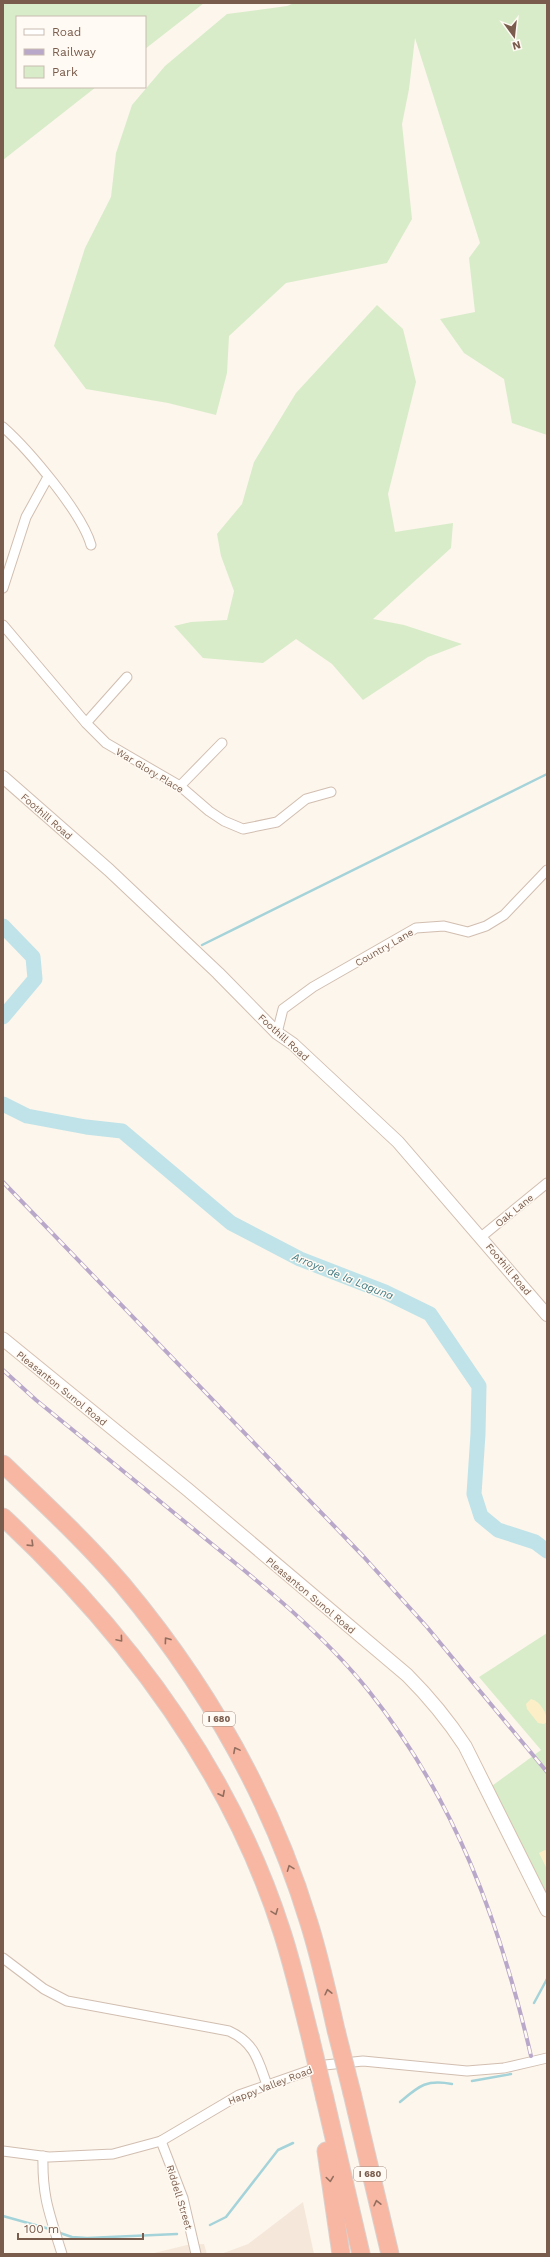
<svg xmlns="http://www.w3.org/2000/svg" width="550" height="2257" font-family="'Work Sans',sans-serif">
	<style>
		.residential { fill: #f5e8da }
		.green { fill: #d8ecc9 }
		.sand { fill: #fcefc7 }
		.lines { fill: none; stroke-linecap: round; stroke-linejoin: round }
		.stream { stroke: #a5d3da; stroke-width: 2.5 }
		.river { stroke: #bfe3e8; stroke-width: 15 }
		.minor-casing { stroke: #d1beb0; stroke-width: 11 }
		.tertiary-casing { stroke: #d1beb0; stroke-width: 14 }
		.secondary-casing { stroke: #d6c0b0; stroke-width: 15 }
		.motorway-casing { stroke: #dad1cd; stroke-width: 19 }
		.minor { stroke: #fff; stroke-width: 9 }
		.tertiary { stroke: #fff; stroke-width: 12 }
		.secondary { stroke: #fff; stroke-width: 13 }
		.motorway { stroke: #f7b7a3; stroke-width: 17 }
		.rail-casing { stroke: #b9a8c9; stroke-width: 4 }
		.rail { stroke: #fffaf3; stroke-width: 2.5; stroke-dasharray: 8; stroke-linecap: butt }
		.motorway-bridge-casing { stroke: #dad1cd; stroke-width: 19; stroke-linecap: butt }
		.motorway-bridge { stroke: #f7b7a3; stroke-width: 17 }
		.oneway { stroke: #936e5e }
		.labels { text-anchor: middle; stroke-width: 3; stroke-linejoin: round; paint-order: stroke }
		.shield { fill: #fffaf3; stroke: #a28b7f; stroke-width: 1 }
		.shield-label { font-size: 9px; font-weight: bold; fill: #7a5c4d }
		.street-label { font-size: 10px; fill: #7a5c4d; stroke: #fffaf3 }
		.water-label { font-size: 11px; font-style: italic; fill: #437c86; stroke: #fffaf3 }
	</style>
	<rect width="100%" height="100%" fill="#fdf6ec"/>
	<!-- residential -->
	<g class="residential">
		<polygon points="303,2202 314,2254 221,2254 248,2244"/>
		<polygon points="204,2244 207,2254 150,2254 187,2245"/>
	</g>
	<!-- green -->
	<g class="green">
		<polygon points="3,3 204,3 145,49 145,17 17,17 17,87 96,87 3,160"/>
		<polygon points="294,3 547,3 547,435 512,423 504,379 464,353 440,319 475,312 469,258 480,243 415,38 409,89 402,124 412,219 387,263 286,283 229,336 227,373 216,415 168,403 86,389 54,346 85,248 111,197 116,153 132,105 165,66 227,14 287,6"/>
		<polygon points="377,305 403,329 416,382 388,494 395,532 453,523 451,548 373,619 404,625 462,644 428,657 363,700 332,664 296,639 263,663 203,658 174,626 191,622 227,620 234,591 221,556 217,534 242,504 254,462 296,393"/>
		<polygon points="547,1633 547,1918 485,1791 541,1750 479,1677"/>
	</g>
	<!-- sand -->
	<g class="sand">
		<path d="M 531,1699 C 540,1701 547,1713 547,1722 L 544,1724 L 538,1723 L 527,1709 L 526,1704 Z"/>
		<polygon points="545,1850 547,1852 546,1867 539,1853"/>
	</g>
	<g class="lines">
		<!-- stream -->
		<g class="stream">
			<polyline points="202,945 547,774"/>
			<polyline points="534,2003 547,1979"/>
			<polyline points="472,2081 511,2074"/>
			<path d="M 400,2102 C 419,2086 426,2079 452,2084"/>
			<polyline points="3,2216 53,2230"/>
			<polyline points="210,2225 226,2217 278,2150 293,2143"/>
			<polyline points="57,2232 72,2237 87,2238 177,2234"/>
		</g>
		<!-- river -->
		<g class="river">
			<polyline points="3,926 33,957 35,979 3,1017"/>
			<polyline points="3,1104 27,1116 86,1127 122,1131 231,1223 300,1259 385,1292 430,1314 479,1386 478,1434 474,1494 481,1516 498,1530 535,1542 547,1551"/>
		</g>
		<!-- minor casing -->
		<g class="minor-casing">
			<g id="minor">
				<path d="M 3,427 C 29,450 82,513 91,545"/>
				<polyline points="3,588 26,517 48,477"/>
				<polyline points="3,625 86,723 106,743 180,786 209,811 224,821 243,829 277,822 306,799 331,792"/>
				<polyline points="86,723 127,677"/>
				<polyline points="180,786 222,743"/>
				<polyline points="277,1033 283,1009 313,987 416,928 444,926 468,932 486,926 504,915 547,870"/>
				<polyline points="481,1237 547,1183"/>
				<path d="M 3,1958 L 44,1989 L 67,2001 L 229,2031 C 255,2043 258,2060 267,2085"/>
				<polyline points="161,2141 183,2198 196,2254"/>
				<polyline points="3,2151 49,2157 113,2154 161,2141 239,2095 325,2065 363,2061 467,2071 504,2068 547,2058"/>
				<path d="M 43,2156 C 42,2198 50,2215 62,2254"/>
			</g>
		</g>
		<!-- tertiary casing -->
		<g class="tertiary-casing">
			<polyline id="tertiary" points="3,777 109,870 218,973 277,1033 293,1044 398,1142 547,1315"/>
		</g>
		<!-- secondary casing -->
		<g class="secondary-casing">
			<path id="secondary" d="M 3,1339 L 187,1489 L 407,1675 C 429,1697 448,1720 465,1746 L 547,1910"/>
		</g>
		<!-- motorway casing -->
		<g class="motorway-casing">
			<g id="motorway">
				<path d="M 3,1464 C 44,1503 85,1541 122,1584 C 205,1683 271,1798 309,1923 C 320,1958 328,1994 336,2030"/>
				<path d="M 3,1517 C 126,1632 230,1769 282,1932 C 293,1966 301,2001 310,2036"/>
				<polyline points="352,2093 390,2254"/>
				<polyline points="325,2099 361,2254"/>
				<polyline points="326,2151 341,2254"/>
			</g>
		</g>
		<!-- minor -->
		<use href="#minor" class="minor"/>
		<!-- tertiary -->
		<use href="#tertiary" class="tertiary"/>
		<!-- secondary -->
		<use href="#secondary" class="secondary"/>
		<!-- motorway -->
		<use href="#motorway" class="motorway"/>
		<!-- rail casing -->
		<g class="rail-casing">
			<g id="rail">
				<polyline points="3,1182 363,1556 427,1627 547,1772"/>
				<path d="M 3,1370 L 36,1400 C 94,1447 150,1493 207,1540 C 264,1586 322,1633 368,1690 C 455,1799 500,1922 531,2056"/>
			</g>
		</g>
		<!-- rail -->
		<use href="#rail" class="rail"/>
		<!-- motorway-bridge casing -->
		<g class="motorway-bridge-casing">
			<g id="motorway-bridge">
				<polyline points="336,2030 352,2093"/>
				<polyline points="310,2036 325,2099"/>
			</g>
		</g>
		<!-- motorway-bridge -->
		<use href="#motorway-bridge" class="motorway-bridge"/>
	</g>
	<!-- one-way arrows -->
	<defs><path id="oneway-chevron" d="M-2-3.5L2.5 0L-2 3.5" fill="none" stroke-width="1.6" stroke-linecap="round" stroke-linejoin="round"/></defs>
	<g class="oneway">
		<use href="#oneway-chevron" transform="translate(31 1544) rotate(44)"/>
		<use href="#oneway-chevron" transform="translate(120 1639) rotate(50)"/>
		<use href="#oneway-chevron" transform="translate(167 1640) rotate(-126)"/>
		<use href="#oneway-chevron" transform="translate(236 1750) rotate(-118)"/>
		<use href="#oneway-chevron" transform="translate(222 1794) rotate(63)"/>
		<use href="#oneway-chevron" transform="translate(290 1868) rotate(-111)"/>
		<use href="#oneway-chevron" transform="translate(275 1912) rotate(69)"/>
		<use href="#oneway-chevron" transform="translate(328 1992) rotate(-103)"/>
		<use href="#oneway-chevron" transform="translate(330 2179) rotate(82)"/>
		<use href="#oneway-chevron" transform="translate(377 2203) rotate(-103)"/>
	</g>
	<g class="labels">
		<!-- shield labels -->
		<g class="shield">
			<rect x="203" y="1712" width="32" height="14" rx="3"/>
			<rect x="354" y="2167" width="32" height="14" rx="3"/>
		</g>
		<g class="shield-label">
			<text x="219" y="1722">I 680</text>
			<text x="370" y="2177">I 680</text>
		</g>
		<!-- street labels -->
		<g class="street-label">
			<text transform="translate(150 770) rotate(31)" y="4">War Glory Place</text>
			<text transform="translate(47 816) rotate(41)" y="4">Foothill Road</text>
			<text transform="translate(384 947) rotate(-30)" y="4">Country Lane</text>
			<text transform="translate(284 1037) rotate(42)" y="4">Foothill Road</text>
			<text transform="translate(514 1210) rotate(-39)" y="4">Oak Lane</text>
			<text transform="translate(509 1269) rotate(50)" y="4">Foothill Road</text>
			<text transform="translate(62 1388) rotate(39)" y="4">Pleasanton Sunol Road</text>
			<text transform="translate(311 1595) rotate(40)" y="4">Pleasanton Sunol Road</text>
			<text transform="translate(270 2085) rotate(-21)" y="4">Happy Valley Road</text>
			<text transform="translate(180 2197) rotate(73)" y="4">Riddell Street</text>
		</g>
		<!-- water labels -->
		<g class="water-label">
			<text transform="translate(343 1276) rotate(22)" y="4">Arroyo de la Laguna</text>
		</g>
	</g>
	<!-- border -->
	<rect width="550" height="2257" fill="none" stroke="#7a5c4d" stroke-width="8"/>
	<!-- legend -->
	<rect x="16" y="16" width="130" height="72" fill="#fffaf3" stroke="#cabbb1"/>
	<rect x="24" y="29" width="20" height="6" fill="#ffffff" stroke="#cabbb1"/>
	<text x="52" y="36" font-size="12" fill="#7a5c4d">Road</text>
	<rect x="24" y="49" width="20" height="6" fill="#b9a8c9" stroke="#cabbb1"/>
	<text x="52" y="56" font-size="12" fill="#7a5c4d">Railway</text>
	<rect x="24" y="66" width="20" height="12" fill="#d8ecc9" stroke="#cabbb1"/>
	<text x="52" y="76" font-size="12" fill="#7a5c4d">Park</text>
	<!-- north arrow -->
	<g transform="translate(514 36) rotate(165)" stroke="#fffaf3" stroke-width="3" paint-order="stroke">
	<path d="M0-3L7 15L0 10L-7 15Z" fill="#7a5c4d"/>
	<text y="-6" font-size="11" font-weight="bold" text-anchor="middle" fill="#7a5c4d">N</text>
	</g>
	<!-- scale -->
	<path d="M18 2233v6h125v-6" fill="none" stroke="#7a5c4d" stroke-width="2"/>
	<text x="24" y="2233" font-size="12" fill="#7a5c4d" stroke="#fffaf3" stroke-width="3" paint-order="stroke">100 m</text>
</svg>
